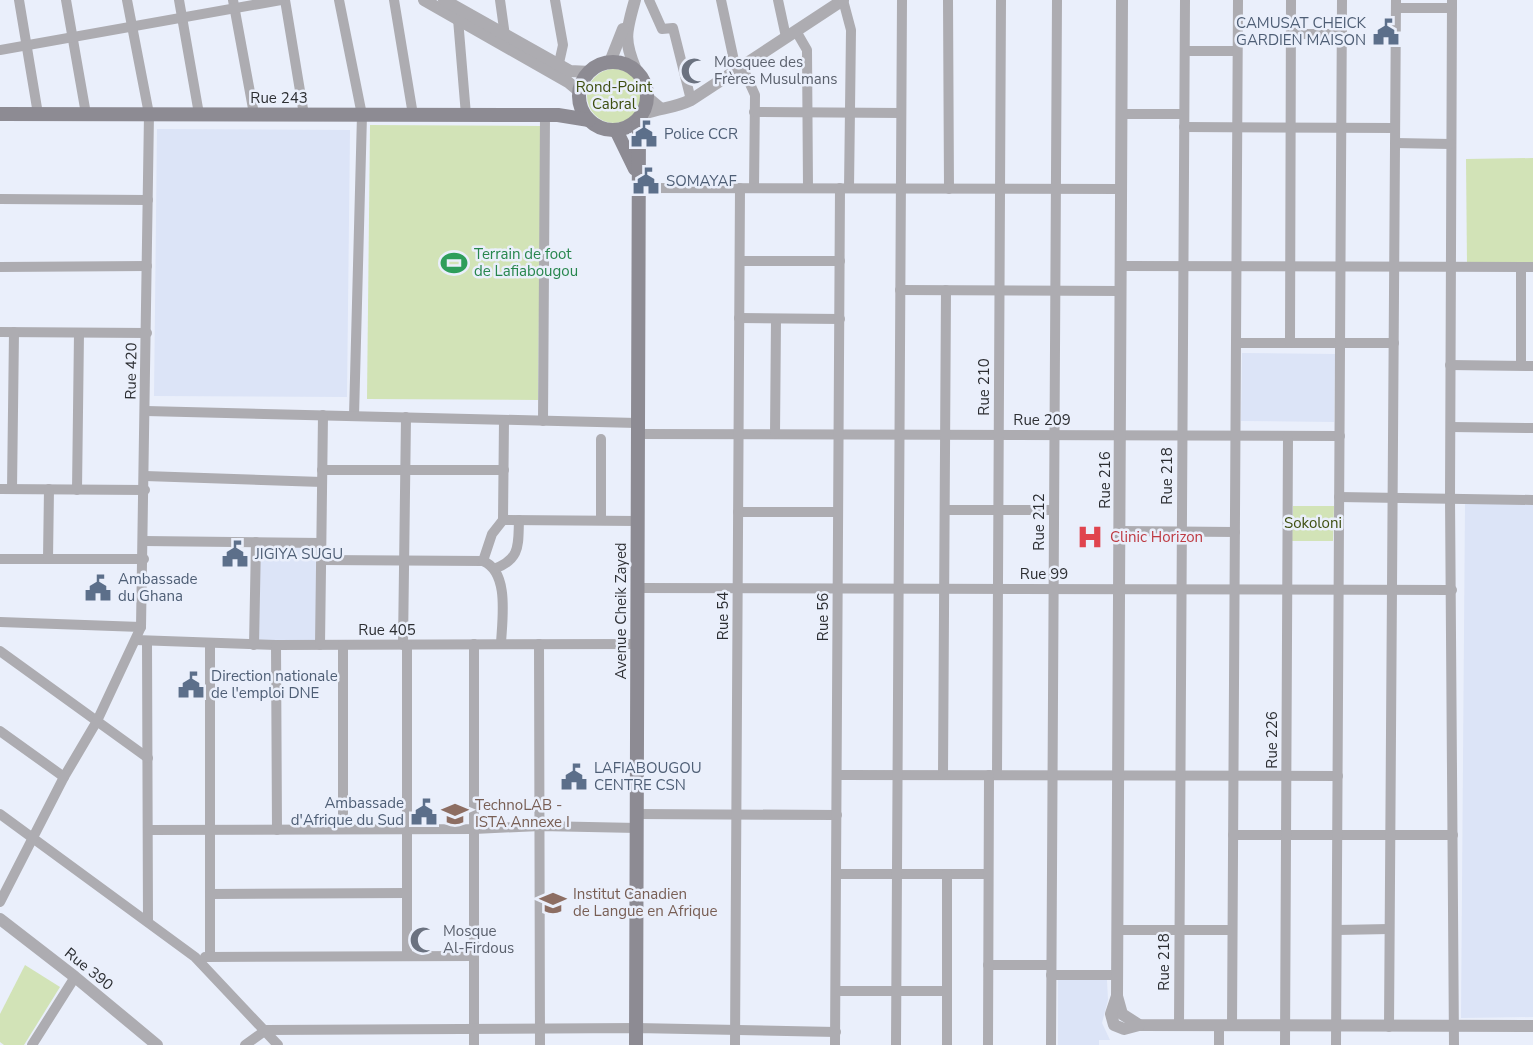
<svg xmlns="http://www.w3.org/2000/svg" width="1533" height="1045" font-family="'Nunito Sans',sans-serif">
	<style>
		.built { fill: #dce4f7 }
		.green { fill: #d2e3b7 }
		.lines { fill: none; stroke-linecap: round; stroke-linejoin: round }
		.minor { stroke: #adacb1; stroke-width: 10 }
		.tertiary { stroke: #adacb1; stroke-width: 12 }
		.secondary { stroke: #8d8b93; stroke-width: 14 }
		.labels { text-anchor: middle; stroke-width: 5; stroke-linejoin: round; paint-order: stroke }
		.service-label { font-size: 15px; fill: #4e5e75; stroke: #eaeffb; text-anchor: start }
		.worship-label { font-size: 15px; fill: #5b616d; stroke: #eaeffb; text-anchor: start }
		.park-label { font-size: 15px; fill: #3d4e0f; stroke: #eaeffb }
		.street-label { font-size: 15px; fill: #2c2e32; stroke: #eaeffb }
		.leisure-label { font-size: 15px; fill: #27864d; stroke: #eaeffb; text-anchor: start }
		.health-label { font-size: 15px; fill: #be3a42; stroke: #eaeffb; text-anchor: start }
		.education-label { font-size: 15px; fill: #785e54; stroke: #eaeffb; text-anchor: start }
	</style>
	<rect width="100%" height="100%" fill="#eaeffb"/>
	<!-- built -->
	<g class="built">
		<polygon points="157,129 350,130 347,397 154,396"/>
		<polygon points="1242,353 1335,354 1334,422 1241,421"/>
		<polygon points="1465,503 1533,504 1533,1017 1461,1018"/>
		<polygon points="258,544 319,545 319,641 257,641"/>
		<polygon points="1058,979 1107,980 1108,1000 1102,1023 1110,1040 1099,1040 1099,1045 1058,1045"/>
	</g>
	<!-- green -->
	<g class="green">
		<circle cx="614" cy="96" r="27"/>
		<polygon points="370,125 541,126 538,400 367,399"/>
		<polygon points="1533,158 1533,264 1467,265 1466,159"/>
		<polygon points="1293,506 1334,506 1333,541 1292,541"/>
		<polygon points="25,965 60,987 24,1045 4,1045 0,1042 0,1014"/>
	</g>
	<g class="lines">
		<!-- minor -->
		<g class="minor">
			<polyline points="19,0 38,114"/>
			<polyline points="66,0 86,114"/>
			<polyline points="179,0 199,114"/>
			<polyline points="233,0 254,114"/>
			<polyline points="285,0 304,115"/>
			<polyline points="339,0 362,115 354,416"/>
			<polyline points="394,0 413,115"/>
			<polyline points="500,0 505,36"/>
			<polyline points="555,0 563,45 557,72"/>
			<polyline points="649,0 662,29 673,28 691,100"/>
			<polyline points="721,0 736,70"/>
			<polyline points="778,0 786,37"/>
			<polyline points="843,0 851,30 849,188"/>
			<polyline points="948,0 949,189"/>
			<polyline points="1452,0 1450,498 1454,1045"/>
			<polyline points="1396,8 1452,8"/>
			<polyline points="458,19 466,115"/>
			<polyline points="796,31 807,50 808,188"/>
			<polyline points="1291,34 1342,34"/>
			<polyline points="0,50 281,0"/>
			<polyline points="1185,51 1237,51"/>
			<polyline points="742,66 755,95 754,188"/>
			<polyline points="754,112 901,113"/>
			<polyline points="1122,114 1184,114"/>
			<polyline points="1184,127 1395,128"/>
			<polyline points="1395,143 1451,144"/>
			<polyline points="638,188 1121,189"/>
			<polyline points="0,199 148,200"/>
			<polyline points="740,261 840,261"/>
			<polyline points="1121,266 1533,267"/>
			<polyline points="0,267 147,266"/>
			<polyline points="900,290 1121,291"/>
			<polyline points="739,318 840,319"/>
			<polyline points="0,332 147,333"/>
			<polyline points="1236,343 1394,343"/>
			<polyline points="1290,343 1291,0"/>
			<polyline points="1450,365 1533,366"/>
			<polyline points="1521,365 1521,267"/>
			<polyline points="146,411 637,423"/>
			<polyline points="543,421 545,115"/>
			<polyline points="1451,427 1533,428"/>
			<polyline points="637,434 1340,436"/>
			<polyline points="775,434 776,319"/>
			<polyline points="322,470 504,470"/>
			<polyline points="145,476 322,482"/>
			<polyline points="0,489 145,490"/>
			<polyline points="12,489 14,332"/>
			<polyline points="77,490 79,333"/>
			<polyline points="1339,497 1533,500"/>
			<polyline points="945,510 1054,510"/>
			<polyline points="738,512 838,512"/>
			<polyline points="503,520 637,521"/>
			<polyline points="601,520 601,439"/>
			<polyline points="1119,531 1235,532"/>
			<polyline points="144,541 321,543"/>
			<polyline points="0,559 144,559"/>
			<polyline points="48,559 49,489"/>
			<path d="M 321,560 L 483,561 C 510,572 502,620 501,644"/>
			<polyline points="483,561 492,534 503,520 504,420"/>
			<path d="M 494,569 C 521,559 518,545 519,520"/>
			<polyline points="637,588 1452,590"/>
			<polyline points="0,622 141,627"/>
			<polyline points="136,640 276,645 638,644"/>
			<polyline points="147,642 148,922"/>
			<polyline points="210,644 210,957"/>
			<polyline points="474,644 474,1045"/>
			<polyline points="539,644 540,1045"/>
			<polyline points="254,645 256,542"/>
			<polyline points="276,645 277,830"/>
			<polyline points="320,645 323,415"/>
			<polyline points="343,645 343,829"/>
			<polyline points="403,645 406,417"/>
			<polyline points="407,645 407,956"/>
			<polyline points="0,651 148,758"/>
			<polyline points="0,731 64,777"/>
			<polyline points="837,775 1338,776"/>
			<polyline points="943,775 946,290"/>
			<polyline points="997,775 1001,0"/>
			<polyline points="0,814 195,957 278,1045"/>
			<polyline points="637,814 837,815"/>
			<polyline points="148,830 474,829 540,826 637,828"/>
			<polyline points="1233,835 1453,835"/>
			<polyline points="836,874 988,874"/>
			<polyline points="210,894 407,893"/>
			<polyline points="0,902 64,777 97,721 141,627 149,114 127,0"/>
			<polyline points="1117,930 1232,930"/>
			<polyline points="1337,930 1389,929"/>
			<polyline points="205,957 474,956"/>
			<polyline points="988,965 1051,965"/>
			<polyline points="1051,975 1117,975"/>
			<polyline points="836,991 947,991"/>
			<polyline points="1179,1025 1185,0"/>
			<polyline points="1232,1025 1238,0"/>
			<polyline points="1389,1027 1396,0"/>
			<polyline points="32,1045 75,977"/>
			<polyline points="245,1045 266,1030 636,1028 836,1032"/>
			<polyline points="735,1045 740,188"/>
			<polyline points="835,1045 840,188"/>
			<polyline points="896,1045 902,0"/>
			<polyline points="947,1045 947,874"/>
			<polyline points="988,1045 989,775"/>
			<polyline points="1051,1045 1057,0"/>
			<polyline points="1219,1045 1219,1025"/>
			<polyline points="1285,1045 1288,436"/>
			<polyline points="1336,1045 1342,0"/>
		</g>
		<!-- tertiary -->
		<g class="tertiary">
			<polyline points="424,0 568,82 580,92"/>
			<polyline points="444,0 570,71 590,72"/>
			<path d="M 635,0 C 626,32 623,39 636,70"/>
			<polyline points="1122,0 1117,996 1122,1014 1139,1025 1533,1026"/>
			<polyline points="610,62 623,29"/>
			<polyline points="647,97 660,108"/>
			<path d="M 643,114 C 662,107 672,109 691,100 L 843,0"/>
			<polyline points="0,919 75,977 157,1045"/>
			<polyline points="1117,996 1111,1014 1114,1025 1124,1029 1139,1025"/>
		</g>
		<!-- secondary -->
		<g class="secondary">
			<circle cx="613" cy="96" r="34"/>
			<polyline points="0,114 558,115 589,120"/>
			<polyline points="616,130 635,169"/>
			<polyline points="636,1045 639,119"/>
		</g>
	</g>
	<!-- icons -->
	<defs>
		<g id="civic-bare" transform="scale(2.07)"><path d="M-.6-6.5H3V-4.5H.6V-3L4-1V1h2V6H-6V1h2V-1L-.6-3ZM-1.2 2.5V6h2.4V2.5Z" fill="#5c6f8a" stroke="#eaeffb" stroke-width="2.5" paint-order="stroke"/></g>
		<g id="mosque-bare" transform="scale(2.07)"><path d="M3.5-4.9A6 6 0 1 0 3.5 4.9A5 5 0 1 1 3.5-4.9Z" fill="#6b7280" stroke="#eaeffb" stroke-width="2.5" paint-order="stroke"/></g>
		<g id="stadium-bare" transform="scale(2.07)"><path d="M0-5a6.5 5 0 1 0 0 10a6.5 5 0 1 0 0-10ZM-3.5-1.8h7v3.6h-7Z" fill="#2e9e5b" stroke="#eaeffb" stroke-width="2.5" paint-order="stroke"/></g>
		<g id="hospital-bare" transform="scale(2.07)"><path d="M-5-5h3v3.5h4V-5h3V5h-3V1.5h-4V5h-3Z" fill="#e0444e" stroke="#eaeffb" stroke-width="2.5" paint-order="stroke"/></g>
		<g id="university-bare" transform="scale(2.07)"><path d="M0-5L7-2L0 1L-7-2ZM-4 1L0 2.5L4 1V4Q0 6-4 4Z" fill="#8d6e63" stroke="#eaeffb" stroke-width="2.5" paint-order="stroke"/></g>
	</defs>
	<g fill-rule="evenodd">
		<use href="#civic-bare" x="1386" y="32"/>
		<use href="#mosque-bare" x="694" y="71"/>
		<use href="#civic-bare" x="644" y="134"/>
		<use href="#civic-bare" x="646" y="181"/>
		<use href="#stadium-bare" x="454" y="263"/>
		<use href="#hospital-bare" x="1090" y="537"/>
		<use href="#civic-bare" x="235" y="554"/>
		<use href="#civic-bare" x="98" y="588"/>
		<use href="#civic-bare" x="191" y="685"/>
		<use href="#civic-bare" x="574" y="777"/>
		<use href="#civic-bare" x="424" y="812"/>
		<use href="#university-bare" x="455" y="814"/>
		<use href="#university-bare" x="553" y="903"/>
		<use href="#mosque-bare" x="423" y="940"/>
	</g>
	<g class="labels">
		<!-- service labels -->
		<g class="service-label">
			<text x="1366" y="28" text-anchor="end">CAMUSAT CHEICK<tspan x="1366" dy="17">GARDIEN MAISON</tspan></text>
			<text x="664" y="139">Police CCR</text>
			<text x="666" y="186">SOMAYAF</text>
			<text x="255" y="559">JIGIYA SUGU</text>
			<text x="118" y="584">Ambassade<tspan x="118" dy="17">du Ghana</tspan></text>
			<text x="211" y="681">Direction nationale<tspan x="211" dy="17">de l'emploi DNE</tspan></text>
			<text x="594" y="773">LAFIABOUGOU<tspan x="594" dy="17">CENTRE CSN</tspan></text>
			<text x="404" y="808" text-anchor="end">Ambassade<tspan x="404" dy="17">d'Afrique du Sud</tspan></text>
		</g>
		<!-- worship labels -->
		<g class="worship-label">
			<text x="714" y="67">Mosquee des<tspan x="714" dy="17">Frères Musulmans</tspan></text>
			<text x="443" y="936">Mosque<tspan x="443" dy="17">Al-Firdous</tspan></text>
		</g>
		<!-- park labels -->
		<g class="park-label">
			<text x="614" y="92">Rond-Point<tspan x="614" dy="17">Cabral</tspan></text>
			<text x="1313" y="528">Sokoloni</text>
		</g>
		<!-- street labels -->
		<g class="street-label">
			<text x="279" y="103">Rue 243</text>
			<text transform="translate(131 371) rotate(-89)" y="5">Rue 420</text>
			<text transform="translate(984 387) rotate(-90)" y="5">Rue 210</text>
			<text x="1042" y="425">Rue 209</text>
			<text transform="translate(1167 476) rotate(-90)" y="5">Rue 218</text>
			<text transform="translate(1105 480) rotate(-90)" y="5">Rue 216</text>
			<text transform="translate(1039 522) rotate(-90)" y="5">Rue 212</text>
			<text x="1044" y="579">Rue 99</text>
			<text transform="translate(621 611) rotate(-90)" y="5">Avenue Cheik Zayed</text>
			<text transform="translate(723 616) rotate(-90)" y="5">Rue 54</text>
			<text transform="translate(823 617) rotate(-90)" y="5">Rue 56</text>
			<text x="387" y="635">Rue 405</text>
			<text transform="translate(1272 740) rotate(-90)" y="5">Rue 226</text>
			<text transform="translate(1164 962) rotate(-90)" y="5">Rue 218</text>
			<text transform="translate(89 969) rotate(39)" y="5">Rue 390</text>
		</g>
		<!-- leisure labels -->
		<g class="leisure-label">
			<text x="474" y="259">Terrain de foot<tspan x="474" dy="17">de Lafiabougou</tspan></text>
		</g>
		<!-- health labels -->
		<g class="health-label">
			<text x="1110" y="542">Clinic Horizon</text>
		</g>
		<!-- education labels -->
		<g class="education-label">
			<text x="475" y="810">TechnoLAB -<tspan x="475" dy="17">ISTA Annexe I</tspan></text>
			<text x="573" y="899">Institut Canadien<tspan x="573" dy="17">de Langue en Afrique</tspan></text>
		</g>
	</g>
</svg>
